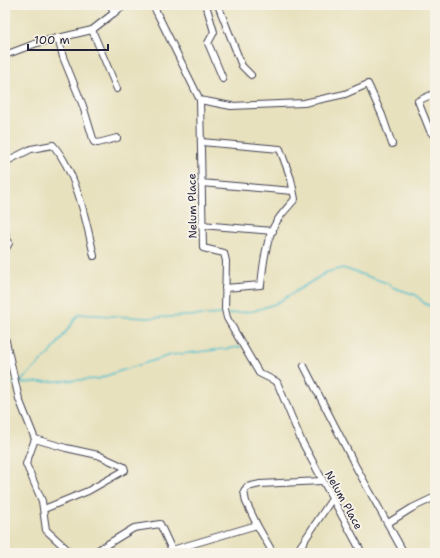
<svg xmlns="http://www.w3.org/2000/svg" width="440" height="558" font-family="'Shantell Sans',sans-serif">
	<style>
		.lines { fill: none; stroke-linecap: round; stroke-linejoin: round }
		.stream { stroke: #54c0ce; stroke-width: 1.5 }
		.minor-casing { stroke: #403f4f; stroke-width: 8 }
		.minor { stroke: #fff; stroke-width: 6 }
		.labels { text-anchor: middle; stroke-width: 4; stroke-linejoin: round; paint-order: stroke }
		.street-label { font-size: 11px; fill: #22223b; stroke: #f7f3e8 }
	</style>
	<rect width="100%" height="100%" fill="#f7f3e8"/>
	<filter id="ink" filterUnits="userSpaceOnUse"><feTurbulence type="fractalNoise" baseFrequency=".025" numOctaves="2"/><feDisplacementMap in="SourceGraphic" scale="8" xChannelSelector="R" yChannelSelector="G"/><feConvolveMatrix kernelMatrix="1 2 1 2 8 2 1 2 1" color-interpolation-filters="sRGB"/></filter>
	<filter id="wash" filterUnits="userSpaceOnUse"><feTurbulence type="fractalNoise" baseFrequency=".012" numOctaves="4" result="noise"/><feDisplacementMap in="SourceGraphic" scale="16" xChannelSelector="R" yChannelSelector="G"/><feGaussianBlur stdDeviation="0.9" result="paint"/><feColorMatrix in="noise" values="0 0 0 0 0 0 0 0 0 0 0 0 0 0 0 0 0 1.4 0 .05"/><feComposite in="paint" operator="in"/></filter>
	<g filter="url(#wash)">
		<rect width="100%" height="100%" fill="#e8e1be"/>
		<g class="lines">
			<!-- stream -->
			<g class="stream">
				<polyline points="228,314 254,311 277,303 327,272 343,268 387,283 392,287 416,295 424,303 435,309"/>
				<polyline points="19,383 52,351 79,314 148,318 224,314"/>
				<polyline points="20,383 98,379 114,373 171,355 241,347"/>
				<polyline points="5,385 14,383"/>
			</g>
		</g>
	</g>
	<g filter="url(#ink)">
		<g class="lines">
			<!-- minor casing -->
			<g class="minor-casing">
				<g id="minor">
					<polyline points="111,5 114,13"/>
					<polyline points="153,5 200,100 203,248 224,253 226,261 225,309 227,318 259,373 277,382 301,440 362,553"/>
					<polyline points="206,5 214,32 208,43 223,79"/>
					<polyline points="218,5 242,66 251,75"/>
					<polyline points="92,30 117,89"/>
					<polyline points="58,38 63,57 83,106 94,142 98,143 117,138"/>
					<polyline points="5,55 37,43 92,30 119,9 126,5"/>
					<polyline points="435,93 418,101 430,131 435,137"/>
					<polyline points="200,100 231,106 304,103 345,94 368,84 382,115 392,144"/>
					<path d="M 201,142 L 280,149 L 291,179 L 295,199 C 289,206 282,213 277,221 C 266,237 263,266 261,285 L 225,288"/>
					<path d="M 5,165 L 7,161 L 31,149 L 53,145 C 77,173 86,221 94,256"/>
					<polyline points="201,183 293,191"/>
					<polyline points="201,225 273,231"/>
					<polyline points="5,233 9,243 5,250"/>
					<polyline points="5,337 19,399 35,439 26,464 42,501 46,530 71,553"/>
					<polyline points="304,366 356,467 404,553"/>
					<polyline points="35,439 66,448 98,455 124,467 125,470 88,491 44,509"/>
					<polyline points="388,523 412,508 435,497"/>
					<polyline points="257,525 273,553"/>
					<polyline points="172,550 257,525 246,502 244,491 247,487 260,484 321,481"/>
					<polyline points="93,553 134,528 160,524 172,550 168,553"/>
					<polyline points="296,553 332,499"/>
				</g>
			</g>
			<!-- minor -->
			<use href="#minor" class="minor"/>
		</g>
	</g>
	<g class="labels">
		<!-- street labels -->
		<g class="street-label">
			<text transform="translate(192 206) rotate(-91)" y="4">Nelum Place</text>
			<text transform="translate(344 500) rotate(61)" y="4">Nelum Place</text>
		</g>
	</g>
	<!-- margin -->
	<rect width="440" height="558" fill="none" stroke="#f7f3e8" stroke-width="20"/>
	<!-- scale -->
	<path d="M28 44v6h80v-6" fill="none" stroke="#22223b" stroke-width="2"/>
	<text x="34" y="44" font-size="12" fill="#22223b" stroke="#f7f3e8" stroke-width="3" paint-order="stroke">100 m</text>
</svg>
